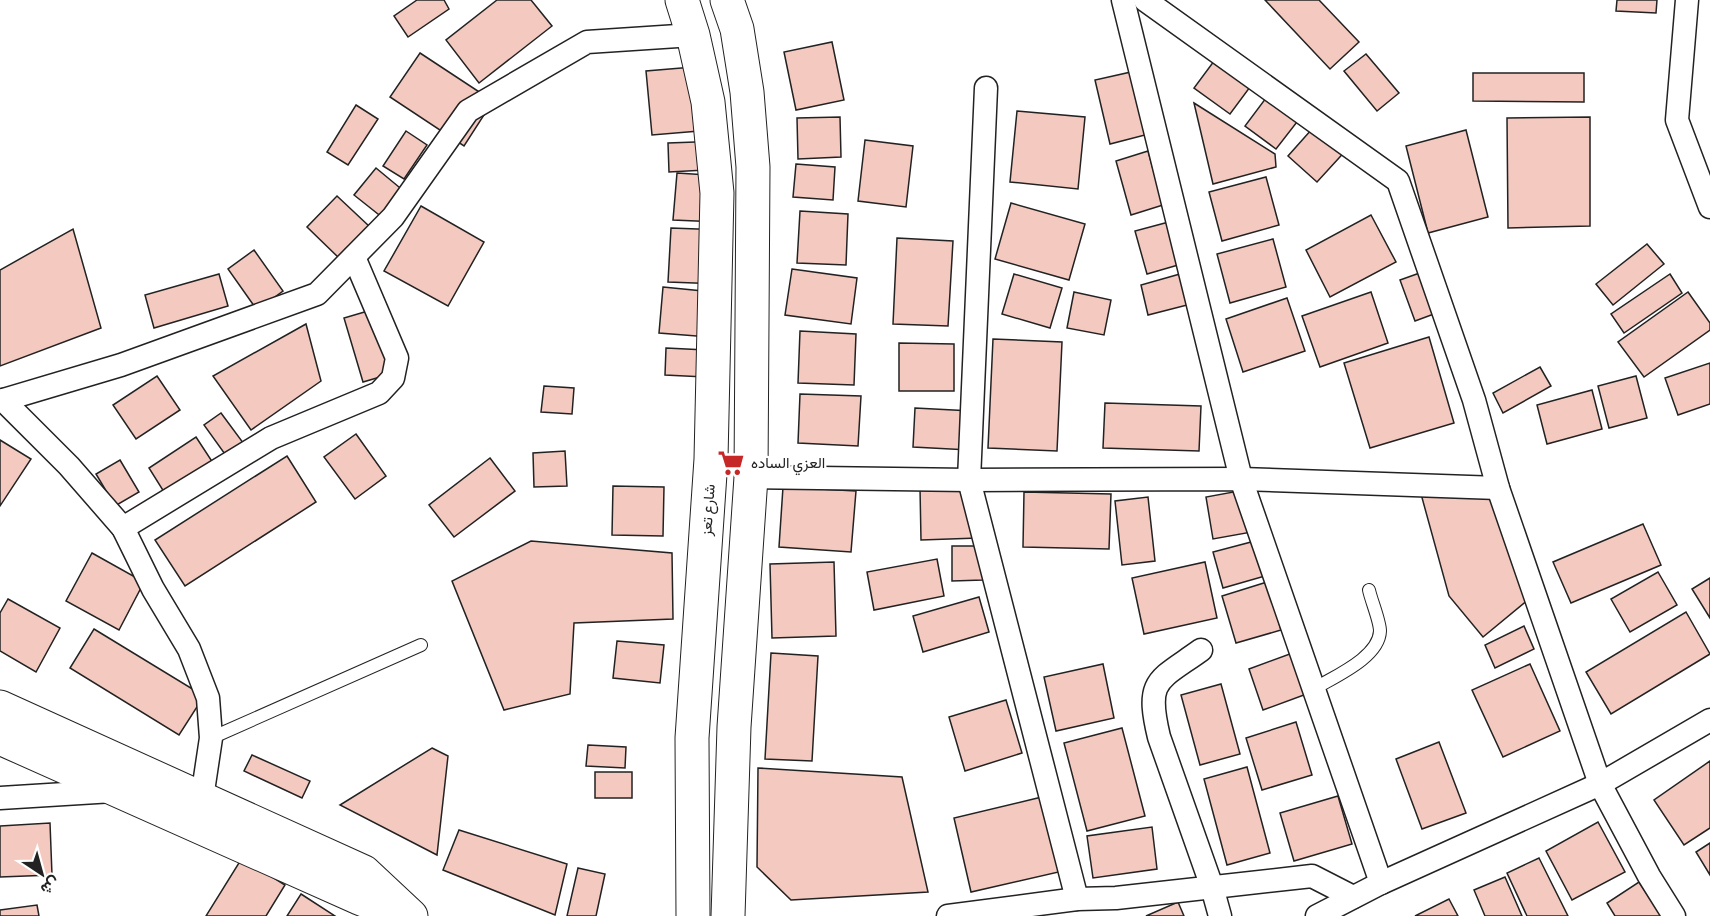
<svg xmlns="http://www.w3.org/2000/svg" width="1710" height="916" font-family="'Source Sans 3',Vazirmatn,sans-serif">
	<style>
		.building { fill: #f3c9c0; stroke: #222; stroke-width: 1.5 }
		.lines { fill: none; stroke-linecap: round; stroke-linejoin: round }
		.lane-casing { stroke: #222; stroke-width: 14 }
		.street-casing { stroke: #222; stroke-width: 25 }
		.primary-casing { stroke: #222; stroke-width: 35 }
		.lane { stroke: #fff; stroke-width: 12 }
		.street { stroke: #fff; stroke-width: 22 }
		.primary { stroke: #fff; stroke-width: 33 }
		.labels { text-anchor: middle; stroke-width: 4.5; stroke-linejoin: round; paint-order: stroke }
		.poi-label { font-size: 15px; fill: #222; stroke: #fff; text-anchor: start }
		.street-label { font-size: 15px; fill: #222; stroke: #fff }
	</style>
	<rect width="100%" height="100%" fill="#fff"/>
	<!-- building -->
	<g class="building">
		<polygon points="417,0 444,0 449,9 408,37 394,16"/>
		<polygon points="497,0 531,0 552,26 479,83 446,40"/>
		<polygon points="1265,0 1319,0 1359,42 1330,69"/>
		<polygon points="1617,0 1657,0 1656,13 1616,11"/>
		<polygon points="832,42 844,100 796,110 784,52"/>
		<polygon points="420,53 493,101 464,146 390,97"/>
		<polygon points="1220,53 1256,79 1230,114 1194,88"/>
		<polygon points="1366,54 1399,93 1377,111 1344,71"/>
		<polygon points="705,66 711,130 652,135 646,71"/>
		<polygon points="1131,72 1145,135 1110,144 1095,80"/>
		<polygon points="1473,73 1584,73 1584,102 1473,101"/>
		<polygon points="1272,90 1304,113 1276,149 1245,126"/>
		<polygon points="1194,103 1275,154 1276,167 1213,184"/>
		<polygon points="356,105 378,119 348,165 327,152"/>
		<polygon points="1017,111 1085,117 1078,189 1010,182"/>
		<polygon points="840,117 841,157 798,159 797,118"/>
		<polygon points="1590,117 1590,226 1508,228 1507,118"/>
		<polygon points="1320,120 1349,147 1317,182 1288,156"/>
		<polygon points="1466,130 1488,217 1428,233 1406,146"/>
		<polygon points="406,131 427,145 404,179 383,166"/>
		<polygon points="865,140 913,146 906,207 858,201"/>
		<polygon points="723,141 724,169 669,172 668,143"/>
		<polygon points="1148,151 1163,205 1131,215 1116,161"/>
		<polygon points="796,164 835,167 833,200 793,197"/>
		<polygon points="376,168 405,192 383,218 354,195"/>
		<polygon points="677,173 723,176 719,222 673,220"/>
		<polygon points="1266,177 1279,225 1222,241 1209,192"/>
		<polygon points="337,196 370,227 339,258 307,227"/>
		<polygon points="1011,203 1085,224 1069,280 995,259"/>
		<polygon points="421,206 484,242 448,306 384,271"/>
		<polygon points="800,211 848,214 846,265 797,263"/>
		<polygon points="1371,215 1396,262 1330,297 1306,250"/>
		<polygon points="1180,219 1192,261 1147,274 1135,231"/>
		<polygon points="671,228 724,230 721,284 668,282"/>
		<polygon points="73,229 101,328 0,366 0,270"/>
		<polygon points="897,238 953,241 948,326 893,324"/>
		<polygon points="1273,239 1286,287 1230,303 1217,254"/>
		<polygon points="1647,244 1664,264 1613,305 1596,284"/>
		<polygon points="254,250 283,291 257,310 228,269"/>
		<polygon points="792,269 857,278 851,324 785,315"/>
		<polygon points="1428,270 1442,311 1415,321 1400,280"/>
		<polygon points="1187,272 1195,303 1148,315 1141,285"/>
		<polygon points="219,274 228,306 154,328 145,295"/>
		<polygon points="1014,274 1062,288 1050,328 1002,314"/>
		<polygon points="1670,274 1682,293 1624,333 1611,314"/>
		<polygon points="663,287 713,292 709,337 659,333"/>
		<polygon points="1074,292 1111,300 1104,335 1067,328"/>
		<polygon points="1371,292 1388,343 1320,367 1302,316"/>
		<polygon points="1688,292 1710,323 1710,330 1644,377 1618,342"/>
		<polygon points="1287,298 1305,351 1243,372 1226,319"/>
		<polygon points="385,306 404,370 363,382 344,318"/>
		<polygon points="306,324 321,381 251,430 213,376"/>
		<polygon points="800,331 856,334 854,385 798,383"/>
		<polygon points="1429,337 1454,423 1370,448 1344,363"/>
		<polygon points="993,339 1062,342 1057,451 988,448"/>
		<polygon points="899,343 954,344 954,391 899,391"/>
		<polygon points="666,348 706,350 705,377 665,375"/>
		<polygon points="1710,363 1710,404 1678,415 1665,378"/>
		<polygon points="1540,367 1551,386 1503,413 1493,393"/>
		<polygon points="157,376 180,410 136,439 113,405"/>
		<polygon points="1636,376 1647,418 1609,428 1598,386"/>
		<polygon points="544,386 574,388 572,414 541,412"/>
		<polygon points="1592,390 1602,429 1547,444 1537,405"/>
		<polygon points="800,394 861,396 858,446 798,443"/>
		<polygon points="1105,403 1201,406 1199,451 1103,448"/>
		<polygon points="915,408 972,411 969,450 913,447"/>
		<polygon points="221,413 244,444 227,457 204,425"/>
		<polygon points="356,434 386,476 355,499 324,457"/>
		<polygon points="196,437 217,469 169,500 149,468"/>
		<polygon points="0,440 31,459 0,506"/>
		<polygon points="565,451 567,486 534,487 533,453"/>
		<polygon points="287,456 316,502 185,586 155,540"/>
		<polygon points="490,458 515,491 454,537 429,505"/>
		<polygon points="120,460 139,492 115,506 96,474"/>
		<polygon points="613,486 664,487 663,536 612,535"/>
		<polygon points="1509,486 1535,594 1483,637 1449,596 1421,494"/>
		<polygon points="783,487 856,491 851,552 779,547"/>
		<polygon points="978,487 978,538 921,540 920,488"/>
		<polygon points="1244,490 1252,532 1213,539 1206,497"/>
		<polygon points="1024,492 1111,494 1109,549 1023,547"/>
		<polygon points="1148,497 1155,561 1122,565 1115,501"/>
		<polygon points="1643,524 1661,565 1571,603 1553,562"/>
		<polygon points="531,541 672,553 673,619 574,623 570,694 504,710 452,581"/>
		<polygon points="1255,541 1265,576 1223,588 1213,552"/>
		<polygon points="952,546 983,546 983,580 952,581"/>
		<polygon points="92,553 144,582 119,630 66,601"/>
		<polygon points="937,559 944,596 874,610 867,572"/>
		<polygon points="834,562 836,636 772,638 770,564"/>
		<polygon points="1205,562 1217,618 1144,634 1132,578"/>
		<polygon points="1658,572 1677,605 1630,632 1611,599"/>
		<polygon points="1710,578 1710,618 1692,589"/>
		<polygon points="1267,582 1281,630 1236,643 1222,596"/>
		<polygon points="979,597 989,632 923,652 913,616"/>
		<polygon points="8,599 60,628 36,672 0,651 0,613"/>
		<polygon points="1686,612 1710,654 1611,714 1586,672"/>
		<polygon points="1524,626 1534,649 1495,668 1485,645"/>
		<polygon points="94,629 204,696 179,735 70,668"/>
		<polygon points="617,641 664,645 660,683 613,678"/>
		<polygon points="1298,651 1312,692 1263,710 1249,669"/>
		<polygon points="771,653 818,656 812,761 765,759"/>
		<polygon points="1103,664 1114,718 1056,731 1044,677"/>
		<polygon points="1530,664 1560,731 1503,757 1472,690"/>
		<polygon points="1221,684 1240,754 1200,765 1181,695"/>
		<polygon points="1006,700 1022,753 965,771 949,717"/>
		<polygon points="1296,722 1312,775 1262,790 1246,738"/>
		<polygon points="1122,728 1145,816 1087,831 1064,743"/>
		<polygon points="1439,742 1466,813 1422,829 1396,759"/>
		<polygon points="588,745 626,747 625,768 586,766"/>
		<polygon points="432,748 448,756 437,855 340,805"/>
		<polygon points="252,755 310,781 302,798 244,771"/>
		<polygon points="1710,761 1710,828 1684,845 1654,800"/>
		<polygon points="1247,767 1270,853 1227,865 1204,779"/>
		<polygon points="758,768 902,777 928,892 791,900 757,867"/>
		<rect x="595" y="772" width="37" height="26"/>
		<polygon points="1046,796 1063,871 971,892 954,818"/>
		<polygon points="1338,796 1352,844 1294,861 1280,813"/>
		<polygon points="1598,822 1625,872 1572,900 1546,851"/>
		<polygon points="50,823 52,875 0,877 0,826"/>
		<polygon points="1152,827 1157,869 1093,878 1087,836"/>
		<polygon points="459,830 567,864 555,915 443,870"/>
		<polygon points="1710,843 1710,875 1696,852"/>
		<polygon points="242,858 285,885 266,916 206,916"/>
		<polygon points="1539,858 1568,916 1527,916 1507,873"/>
		<polygon points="578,868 605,874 596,916 567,916"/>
		<polygon points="1505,877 1522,916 1485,916 1474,890"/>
		<polygon points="1639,882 1662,916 1615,916 1607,903"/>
		<polygon points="301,894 335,916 287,916"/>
		<polygon points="1449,899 1458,916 1415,916"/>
		<polygon points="1178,902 1184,916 1146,916"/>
		<polygon points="37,905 39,916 0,916 0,910"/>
	</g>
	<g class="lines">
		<!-- lane casing -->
		<g class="lane-casing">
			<g id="lane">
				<path d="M 1314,689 C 1333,677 1379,658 1380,631 C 1380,621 1371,600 1369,590"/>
				<polyline points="211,738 421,645"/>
			</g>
		</g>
		<!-- street casing -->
		<g class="street-casing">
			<g id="street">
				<polyline points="1123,0 1241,479 1381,883"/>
				<polyline points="1145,0 1398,181 1474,400 1498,488 1600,784 1649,876 1674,916"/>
				<polyline points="1687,0 1677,120 1710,207"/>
				<polyline points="986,88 969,480 1077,899"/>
				<polyline points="3,400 69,466 123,528 153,589 189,649 208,698 211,738 202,798"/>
				<polyline points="0,401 121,365 317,294 393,217 468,111 587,42 693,35"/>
				<polyline points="751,477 969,480 1241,479 1498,488"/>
				<polyline points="123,528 271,438 379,393 393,378 397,358 354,257"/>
				<path d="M 1201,650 C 1158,681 1145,679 1159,737 L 1212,887 L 1220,916"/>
				<polyline points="0,798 113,791"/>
				<polyline points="948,916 1077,899 1116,898 1312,876 1353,897"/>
				<polyline points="1317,916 1381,883 1600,784 1710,720"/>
			</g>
		</g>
		<!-- primary casing -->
		<g class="primary-casing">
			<g id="primary">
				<polyline points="682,0 693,35 708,102 717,193 711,459 692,738 693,916"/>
				<polyline points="727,0 737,29 747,92 753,167 751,477 734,727 728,916"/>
				<polyline points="0,707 364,872 411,916"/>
				<polyline points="0,738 359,898 399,914"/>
			</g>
		</g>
		<!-- lane -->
		<use href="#lane" class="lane"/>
		<!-- street -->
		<use href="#street" class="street"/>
		<!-- primary -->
		<use href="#primary" class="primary"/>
	</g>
	<!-- icons -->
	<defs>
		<g id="supermarket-bare" transform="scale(2.07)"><path d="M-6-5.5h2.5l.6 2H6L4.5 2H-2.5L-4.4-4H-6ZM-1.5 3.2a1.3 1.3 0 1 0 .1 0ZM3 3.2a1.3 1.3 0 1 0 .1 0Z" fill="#c62828" stroke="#fff" stroke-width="2.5" paint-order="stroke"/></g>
	</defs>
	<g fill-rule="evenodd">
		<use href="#supermarket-bare" x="731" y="463"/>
	</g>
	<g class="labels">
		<!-- poi labels -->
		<g class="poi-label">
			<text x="751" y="468">العزي الساده</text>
		</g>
		<!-- street labels -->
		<g class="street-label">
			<text transform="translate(708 510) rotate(-86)" y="5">شارع تعز</text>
		</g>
	</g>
	<!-- north arrow -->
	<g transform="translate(42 874) rotate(144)" stroke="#ffffff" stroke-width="4.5" paint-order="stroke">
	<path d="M0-4.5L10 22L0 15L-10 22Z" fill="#222222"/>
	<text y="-9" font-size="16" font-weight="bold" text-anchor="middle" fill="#222222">ش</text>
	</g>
</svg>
